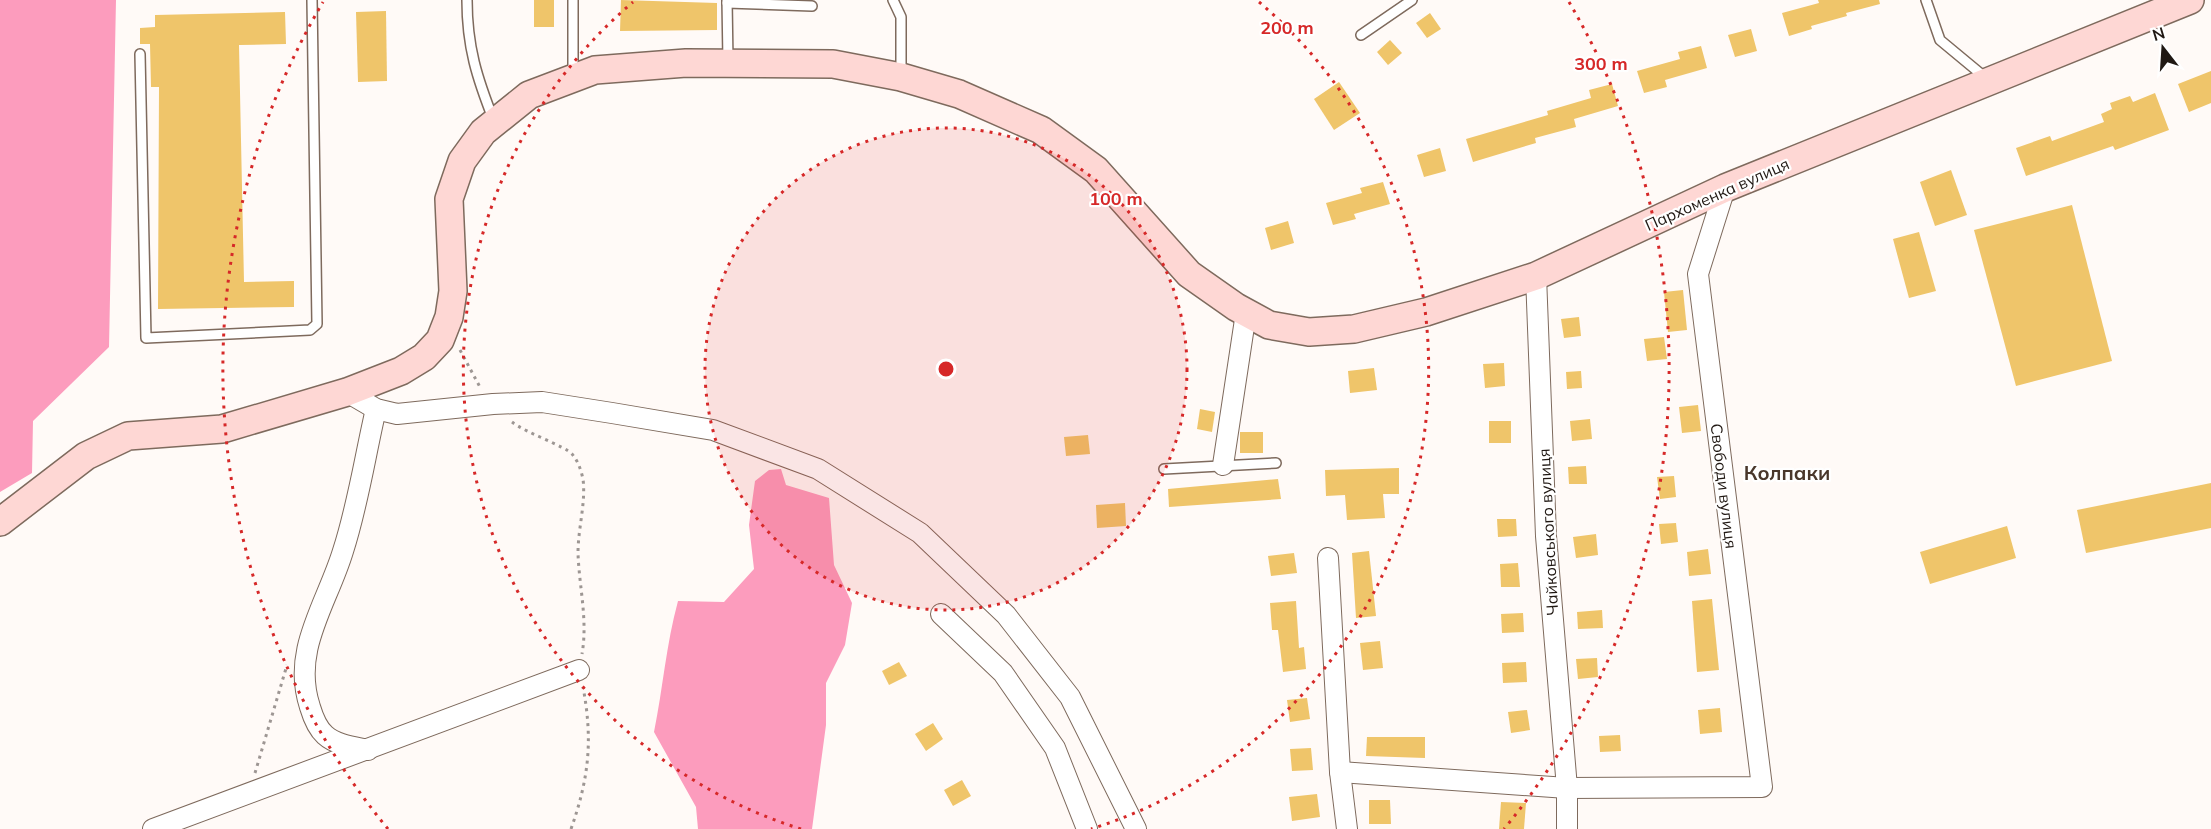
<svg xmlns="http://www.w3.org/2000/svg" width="2211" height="829" font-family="Mulish,sans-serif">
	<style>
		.forest { fill: #fc9cbd }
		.building { fill: #efc56a }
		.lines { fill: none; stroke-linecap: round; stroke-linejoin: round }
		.service-casing { stroke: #7e6a5d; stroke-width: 12 }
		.minor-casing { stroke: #7e6a5d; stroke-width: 22 }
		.secondary-casing { stroke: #7e6a5d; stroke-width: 30 }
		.path { stroke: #9d9693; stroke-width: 3; stroke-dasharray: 3 4.5; stroke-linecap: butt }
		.service { stroke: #fff; stroke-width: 9 }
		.minor { stroke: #fff; stroke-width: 20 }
		.secondary { stroke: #fed7d4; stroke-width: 27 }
		.ring { fill: none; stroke: #d62828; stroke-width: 3; stroke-dasharray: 3 6 }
		.labels { text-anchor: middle; stroke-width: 4.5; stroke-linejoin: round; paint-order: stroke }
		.street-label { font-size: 16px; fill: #201813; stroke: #fff }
		.quarter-label { font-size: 20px; font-weight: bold; fill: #49372b; stroke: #fff }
		.centre { fill: #d62828; stroke: #fff; stroke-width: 3 }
		.ring-label { font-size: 18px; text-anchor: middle; font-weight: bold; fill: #d62828; stroke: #fff; stroke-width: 4.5; stroke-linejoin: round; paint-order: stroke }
	</style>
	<rect width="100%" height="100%" fill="#fffaf7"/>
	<!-- forest -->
	<g class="forest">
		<polygon points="0,0 116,0 109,347 33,421 32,473 0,492"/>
		<path d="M 781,469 L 786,485 L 829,498 L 834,565 L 852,603 L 845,645 L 826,683 L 826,725 L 812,829 L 698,829 L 696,807 L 654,732 C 663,688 666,645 678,601 L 724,602 L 754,569 L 749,525 L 755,481 L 769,470 Z"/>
	</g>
	<!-- building -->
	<g class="building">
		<rect x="534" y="0" width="20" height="27"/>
		<polygon points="621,0 717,3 717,30 620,31"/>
		<polygon points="1818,0 1879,0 1880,4 1846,13 1847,16 1811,26 1812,29 1789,36 1782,13 1819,3"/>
		<polygon points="386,11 387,81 358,82 356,12"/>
		<polygon points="285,12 286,44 239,45 244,282 294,281 294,307 158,309 159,87 151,87 150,44 140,44 140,28 155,27 155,15"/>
		<polygon points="1430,13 1441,29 1427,38 1416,23"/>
		<polygon points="1751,29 1757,51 1735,57 1728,35"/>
		<polygon points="1390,40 1402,53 1388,65 1377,52"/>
		<polygon points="1701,46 1707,68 1665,80 1667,87 1644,93 1637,71 1680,59 1678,52"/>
		<polygon points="2211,71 2211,103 2189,112 2178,84"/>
		<polygon points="1339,82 1360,113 1334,130 1314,99"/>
		<polygon points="1612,84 1618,106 1574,119 1576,127 1535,138 1536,143 1473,162 1466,139 1548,115 1547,111 1591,98 1589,90"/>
		<polygon points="2155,93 2169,130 2115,150 2113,146 2026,176 2016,148 2050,136 2052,141 2104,122 2101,114 2112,109 2110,103 2130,96 2133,102"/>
		<polygon points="1440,148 1446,171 1424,177 1417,155"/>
		<polygon points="1951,170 1967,215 1935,226 1920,182"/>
		<polygon points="1383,182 1390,204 1354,214 1356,219 1333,225 1326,203 1362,193 1360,188"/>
		<polygon points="2072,205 2112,361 2016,386 1974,230"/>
		<polygon points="1288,221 1294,243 1271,250 1265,228"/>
		<polygon points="1919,232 1936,291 1909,298 1893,239"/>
		<polygon points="1683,290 1687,330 1668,332 1664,292"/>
		<polygon points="1579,317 1581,336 1564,338 1561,319"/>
		<polygon points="1664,337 1667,359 1647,361 1644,339"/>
		<polygon points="1504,363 1505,386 1485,388 1483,364"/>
		<polygon points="1374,368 1377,390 1350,393 1348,371"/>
		<polygon points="1581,371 1582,388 1567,389 1566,372"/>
		<polygon points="1698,405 1701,431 1682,433 1679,407"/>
		<polygon points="1200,409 1215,412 1212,432 1197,429"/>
		<polygon points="1590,419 1592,439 1572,441 1570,421"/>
		<rect x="1489" y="421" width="22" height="22"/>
		<rect x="1240" y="432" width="23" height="21"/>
		<polygon points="1088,435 1090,454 1066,456 1064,437"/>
		<polygon points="1586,466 1587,484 1569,484 1568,467"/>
		<polygon points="1399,468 1399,494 1383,494 1385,518 1347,520 1345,495 1326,496 1325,470"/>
		<polygon points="1674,476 1676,497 1660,499 1657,477"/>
		<polygon points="1278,479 1281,499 1169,507 1168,489"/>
		<polygon points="2211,483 2211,528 2086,553 2077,510"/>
		<polygon points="1125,503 1126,526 1097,528 1096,505"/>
		<polygon points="1497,519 1516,519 1517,536 1498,537"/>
		<polygon points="1676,523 1678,542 1661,544 1659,524"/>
		<polygon points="2007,526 2016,558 1930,584 1920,552"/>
		<polygon points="1596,534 1598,555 1576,558 1573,537"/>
		<polygon points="1708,549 1711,574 1689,576 1687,552"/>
		<polygon points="1369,551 1376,616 1356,618 1352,553"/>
		<polygon points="1294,553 1297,573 1271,576 1268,556"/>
		<polygon points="1518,563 1520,587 1501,587 1500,564"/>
		<polygon points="1712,599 1719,670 1697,672 1692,601"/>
		<polygon points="1296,601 1299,648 1304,647 1306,669 1283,672 1278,630 1272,630 1270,603"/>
		<polygon points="1602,610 1603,628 1578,629 1577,612"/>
		<polygon points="1523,613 1524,632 1502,633 1501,614"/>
		<polygon points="1380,641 1383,668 1363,670 1360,643"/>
		<polygon points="1597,658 1598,677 1578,679 1576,659"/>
		<polygon points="899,662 907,676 889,685 882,671"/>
		<polygon points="1526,662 1527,682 1503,683 1502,663"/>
		<polygon points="1307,698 1310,719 1290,722 1287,700"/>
		<polygon points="1720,708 1722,732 1700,734 1698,710"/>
		<polygon points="1527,710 1530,730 1511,733 1508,712"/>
		<polygon points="933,723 943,739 926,751 915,734"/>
		<polygon points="1620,735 1621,751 1600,752 1599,736"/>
		<polygon points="1367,737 1425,737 1425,758 1366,756"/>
		<polygon points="1311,748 1313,770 1292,771 1290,749"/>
		<polygon points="962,780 971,796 953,806 944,790"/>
		<polygon points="1317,794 1320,817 1292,821 1289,797"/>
		<polygon points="1369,800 1390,800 1391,824 1369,824"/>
		<polygon points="1501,802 1526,803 1524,829 1499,829"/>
	</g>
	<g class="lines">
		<!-- service casing -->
		<g class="service-casing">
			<g id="service">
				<path d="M 467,0 C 467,47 477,78 494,121"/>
				<polyline points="727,0 728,61"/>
				<polyline points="893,0 901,17 901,74"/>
				<polyline points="1926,0 1940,40 1987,79"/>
				<polyline points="727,3 812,6"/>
				<polyline points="1361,35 1412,0"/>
				<polyline points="140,54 146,338 310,330 317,324 312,0"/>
				<polyline points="573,76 573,0"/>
				<polyline points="1164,469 1276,463"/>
			</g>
		</g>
		<!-- minor casing -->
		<g class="minor-casing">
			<g id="minor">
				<polyline points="1536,276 1546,536 1567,788 1567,829"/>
				<polyline points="347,392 376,409 397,414 493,404 542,402 612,413 713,430 818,469 920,533 1006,615 1070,697 1136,829"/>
				<polyline points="1223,465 1246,313"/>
				<polyline points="1328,558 1340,772 1347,829"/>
				<polyline points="941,614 1003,673 1055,748 1087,829"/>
				<path d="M 368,750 C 354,747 336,745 325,735 C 317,728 313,717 310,707 C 291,650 327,604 343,551 C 358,505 365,456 376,409"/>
				<polyline points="1340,772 1567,788 1762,787 1698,274 1725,188"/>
				<polyline points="153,829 579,670"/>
			</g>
		</g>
		<!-- secondary casing -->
		<g class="secondary-casing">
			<polyline id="secondary" points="0,522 86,456 128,436 222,429 347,392 401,371 424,357 440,340 449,317 453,291 449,199 462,161 483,132 529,95 595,70 686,63 833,64 901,77 959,94 1041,130 1096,170 1189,274 1236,307 1269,325 1309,332 1354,329 1426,312 1536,276 1725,188 2190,0"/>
		</g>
		<!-- path -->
		<g class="path">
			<polyline points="460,350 481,389"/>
			<path d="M 512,422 C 526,433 565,446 572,454 C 578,461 581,470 583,479 C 586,503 578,528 578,553 C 579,586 588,620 582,654"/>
			<polyline points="255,773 287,665"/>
			<path d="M 571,829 C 589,778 593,740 583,687"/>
		</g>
		<!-- service -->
		<use href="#service" class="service"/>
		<!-- minor -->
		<use href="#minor" class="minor"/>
		<!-- secondary -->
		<use href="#secondary" class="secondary"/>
	</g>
	<!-- distance rings -->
	<circle cx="946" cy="369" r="241" fill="#d62828" fill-opacity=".12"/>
	<g class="ring">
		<circle cx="946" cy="369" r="241"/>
		<path d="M801 829A482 482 0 0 1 633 2M1259 2A482 482 0 0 1 1091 829"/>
		<path d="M388 829A723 723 0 0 1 323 2M1569 2A723 723 0 0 1 1504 829"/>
	</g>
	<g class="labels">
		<!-- street labels -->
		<g class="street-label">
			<text transform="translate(1717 194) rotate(-24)" y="6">Пархоменка вулиця</text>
			<text transform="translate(1724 486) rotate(83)" y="6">Свободи вулиця</text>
			<text transform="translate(1548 532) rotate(-93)" y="6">Чайковського вулиця</text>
		</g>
		<!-- quarter labels -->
		<g class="quarter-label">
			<text x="1787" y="480">Колпаки</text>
		</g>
	</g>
	<circle cx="946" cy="369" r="9" class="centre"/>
	<g class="ring-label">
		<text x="1287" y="34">200 m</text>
		<text x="1601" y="70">300 m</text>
		<text x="1116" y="205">100 m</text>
	</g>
	<!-- north arrow -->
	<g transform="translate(2163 48) rotate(343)" stroke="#ffffff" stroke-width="4.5" paint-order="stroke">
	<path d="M0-4.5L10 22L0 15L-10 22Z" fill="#201813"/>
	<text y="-9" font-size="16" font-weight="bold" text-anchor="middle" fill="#201813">N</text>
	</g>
</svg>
